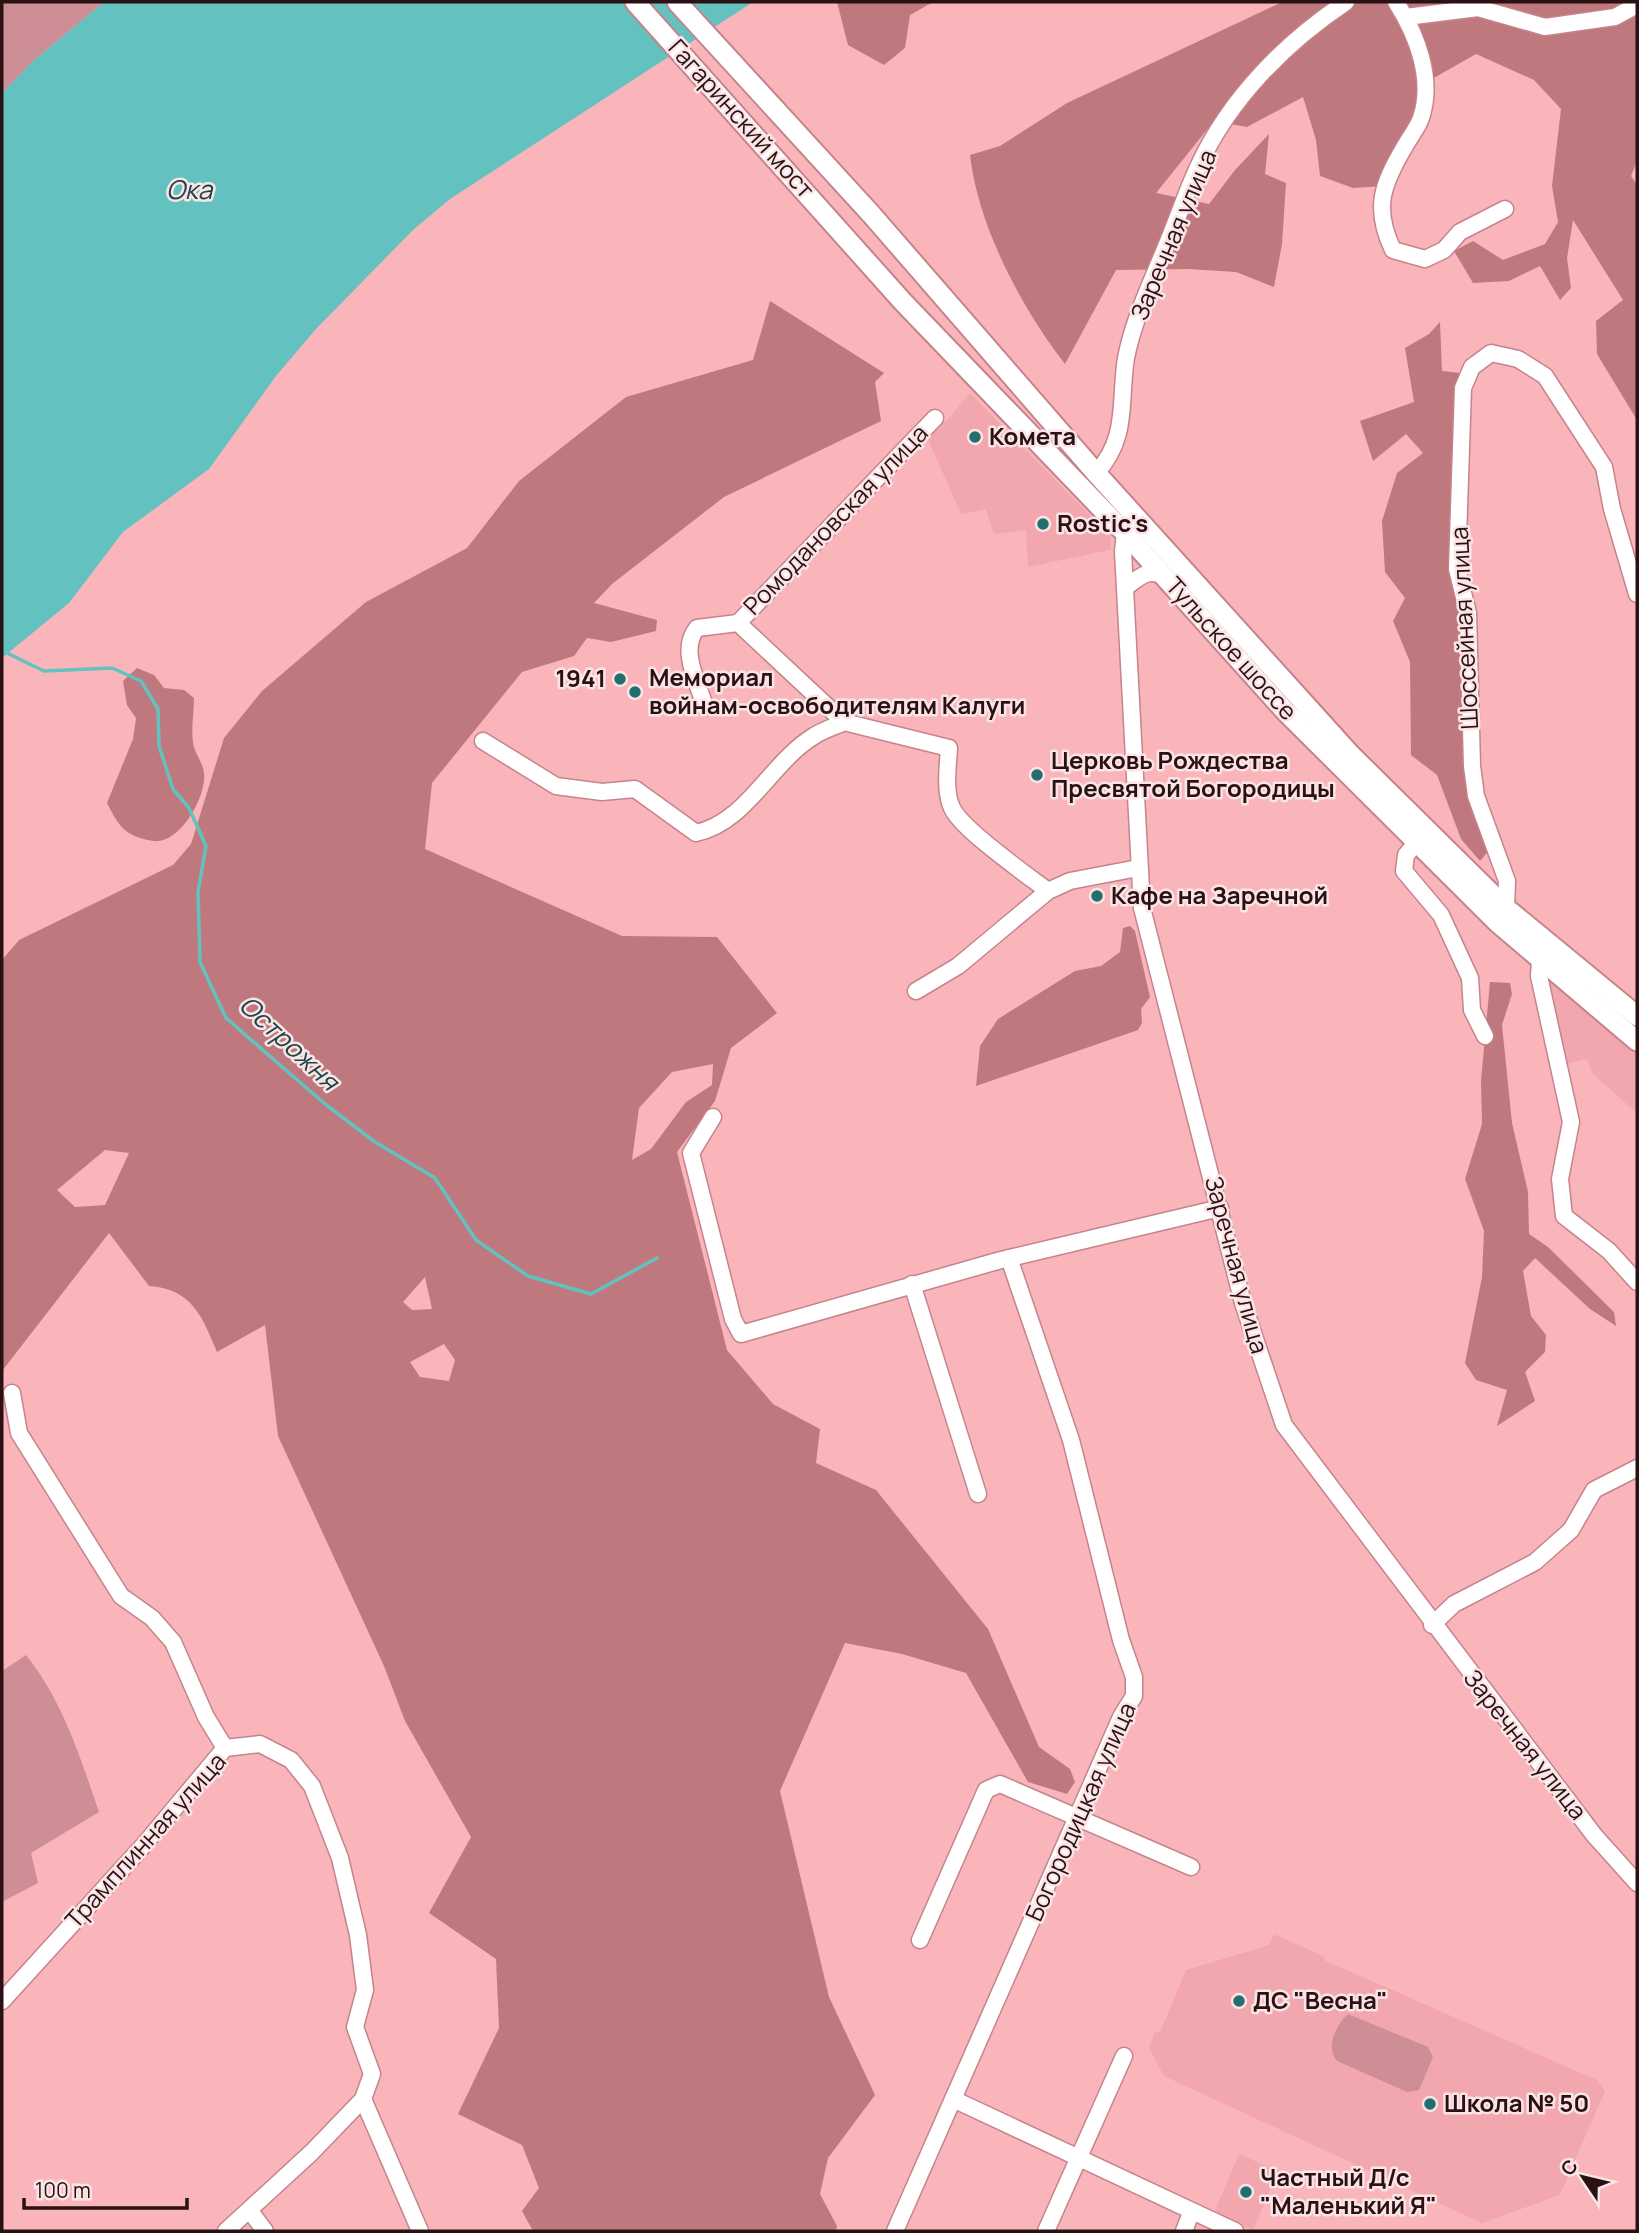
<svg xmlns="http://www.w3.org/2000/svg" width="1639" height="2233" font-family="Manrope,sans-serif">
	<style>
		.built { fill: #f2a7ae }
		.green { fill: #cd8f95 }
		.forest { fill: #c0787f; fill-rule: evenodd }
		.water { fill: #63c2bf }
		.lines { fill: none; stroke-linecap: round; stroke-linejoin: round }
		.stream { stroke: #63c2bf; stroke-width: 3.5 }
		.minor-casing { stroke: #c5848b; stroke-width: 19 }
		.major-casing { stroke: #c5848b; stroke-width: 23 }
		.minor { stroke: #fff; stroke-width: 16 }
		.major { stroke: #fff; stroke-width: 19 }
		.poi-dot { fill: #246f6d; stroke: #fae4e6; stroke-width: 2.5 }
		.labels { text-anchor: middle; stroke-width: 5; stroke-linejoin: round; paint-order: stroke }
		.street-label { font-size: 24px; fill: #291114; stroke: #fae4e6 }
		.poi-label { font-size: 24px; font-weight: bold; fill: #291114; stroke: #fae4e6; text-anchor: start }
		.water-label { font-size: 26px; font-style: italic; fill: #1b4645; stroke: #fae4e6 }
	</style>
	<rect width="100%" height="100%" fill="#fab5bb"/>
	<!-- built -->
	<g class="built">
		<polygon points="970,393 1111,537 1110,550 1028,567 1026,530 994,534 986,509 961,514 926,435 947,420"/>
		<polygon points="1540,972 1637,1050 1637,1113 1592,1073 1587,1059 1561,1065"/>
		<polygon points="1274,1934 1325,1957 1324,1960 1597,2080 1605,2091 1560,2195 1482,2223 1164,2076 1149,2048 1155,2031 1160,2032 1186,1970 1269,1945"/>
		<polygon points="1239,2154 1278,2171 1253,2230 1214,2213"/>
	</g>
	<!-- green -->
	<g class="green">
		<polygon points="2,2 104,2 33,61 2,93"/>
		<path d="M 26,1655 C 63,1701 80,1757 99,1812 L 31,1853 L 38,1883 L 2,1902 L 2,1671 Z"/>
		<path d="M 1348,2014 L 1428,2047 L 1433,2057 L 1419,2090 L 1407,2092 L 1337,2061 C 1325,2047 1336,2025 1348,2014 Z"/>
	</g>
	<!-- forest -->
	<g class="forest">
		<polygon points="837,2 933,2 910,15 905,48 884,65 848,45"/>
		<path d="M 1282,2 L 1637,2 L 1637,161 L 1631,176 L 1637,185 L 1637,420 L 1597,354 L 1596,321 L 1623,300 L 1573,220 L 1567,258 L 1571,288 L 1560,300 L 1540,266 L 1509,281 L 1473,283 L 1454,251 L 1473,241 L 1503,260 L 1545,244 L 1558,222 L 1552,186 L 1561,109 L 1534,80 L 1476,54 L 1425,83 L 1415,124 L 1385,186 L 1353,188 L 1320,176 L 1316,140 L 1303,97 L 1247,127 L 1214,121 L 1156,193 L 1209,204 L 1235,170 L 1269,134 L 1265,174 L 1286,183 L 1282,244 L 1274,287 L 1236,272 L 1188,269 L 1116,270 L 1065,364 C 1021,307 978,226 970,155 L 1000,146 L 1067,103 Z"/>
		<path d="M 770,301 L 884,373 L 875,382 L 881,421 L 724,497 L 612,584 L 594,603 L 657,620 L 656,631 L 611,642 L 587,638 L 574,656 L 522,672 L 432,783 L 425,849 L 622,936 L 717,937 L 777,1013 L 731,1048 L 715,1101 L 677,1152 L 727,1350 L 773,1404 L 820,1429 L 816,1463 L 876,1490 L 988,1629 L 1039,1747 L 1070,1769 L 1075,1782 L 1067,1794 L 1028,1782 L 966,1673 L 902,1654 L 845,1643 L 780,1791 L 829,1997 L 875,2095 L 828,2158 L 820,2194 L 837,2226 L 836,2231 L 533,2231 L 522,2211 L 539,2188 L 522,2145 L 458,2114 L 499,2028 L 496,1959 L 429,1913 L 471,1837 L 405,1721 L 384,1666 L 278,1436 L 265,1325 L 217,1352 C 202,1316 192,1289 149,1286 L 109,1233 L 2,1371 L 2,960 L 19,940 L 173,865 L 191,844 L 224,738 L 262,691 L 366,602 L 467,548 L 519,481 L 626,397 L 753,360 ZM 713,1064 L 712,1085 L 686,1102 L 651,1149 L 632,1160 L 639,1108 L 672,1072 ZM 105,1150 L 129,1153 L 105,1205 L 75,1207 L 57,1190 ZM 425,1277 L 432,1309 L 412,1310 L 403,1302 ZM 444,1344 L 455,1360 L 449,1381 L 420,1377 L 410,1362 Z"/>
		<polygon points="1440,322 1442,371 1460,373 1451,567 1461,616 1490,849 1480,861 1461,839 1437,775 1411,755 1410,662 1393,621 1405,598 1385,572 1382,521 1397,473 1423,453 1406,434 1373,461 1360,421 1414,402 1405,348 1429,334"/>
		<path d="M 137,668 L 154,675 L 164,688 L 184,690 L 194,698 C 194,712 191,728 193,742 C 194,753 203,762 204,773 C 207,796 180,844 154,841 C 126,837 119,827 107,803 L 133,739 L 136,718 L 127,705 L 123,681 Z"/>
		<polygon points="1130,926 1135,931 1150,997 1141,1009 1142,1023 1138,1030 976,1086 980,1046 998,1019 1075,971 1101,966 1120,952 1123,928"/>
		<polygon points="1490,982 1510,983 1512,994 1502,1025 1512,1123 1528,1192 1529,1234 1548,1247 1614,1312 1616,1326 1590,1309 1535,1258 1523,1271 1531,1316 1546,1335 1545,1352 1525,1372 1535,1401 1497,1426 1507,1390 1476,1380 1465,1363 1482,1277 1484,1231 1465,1179 1482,1124 1481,1081"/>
	</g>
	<!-- water -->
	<polygon class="water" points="104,2 753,2 450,199 413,230 315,330 276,376 209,469 123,532 69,603 2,658 2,93 33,61"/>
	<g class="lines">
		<!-- stream -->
		<polyline class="stream" points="7,653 44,671 112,668 141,681 158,709 159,746 173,789 189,808 206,846 198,892 200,962 226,1018 325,1104 375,1142 435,1178 476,1240 528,1276 591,1294 657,1258"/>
		<!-- minor casing -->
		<g class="minor-casing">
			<g id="minor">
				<path d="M 1396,2 C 1417,35 1434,79 1421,118 C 1418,127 1410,137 1405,146 C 1382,185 1373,208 1393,250 L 1425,259 L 1444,250 L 1460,232 L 1505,209"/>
				<polyline points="1406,17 1478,8 1545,27 1615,17 1637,5"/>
				<path d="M 1096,473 C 1129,438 1119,401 1126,358 C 1134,318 1152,281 1167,244 C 1178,218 1187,190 1199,165 C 1230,98 1286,42 1346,2"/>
				<polyline points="1125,533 1123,551 1142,908 1243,1303 1284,1425 1594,1835 1637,1883"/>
				<path d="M 1126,587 C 1140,577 1147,568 1164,576"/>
				<polyline points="738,623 935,418"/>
				<path d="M 844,722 L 949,748 C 948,766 944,791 952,808 C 961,829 1027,875 1048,891"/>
				<path d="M 483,741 L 556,786 L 602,792 L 635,789 L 696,833 C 747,822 771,762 814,736 C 823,730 834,727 844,722 L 738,623 L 697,628 C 679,650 698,682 705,707"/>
				<polyline points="1417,842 1406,855 1404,871 1441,915 1470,978 1472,1010 1485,1036"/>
				<polyline points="1506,908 1507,881 1476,796 1472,766 1468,613 1457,569 1463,388 1472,367 1491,353 1518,359 1545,376 1604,467 1612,509 1637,594"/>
				<polyline points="1540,960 1539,976 1571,1122 1560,1179 1564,1216 1609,1251 1637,1282"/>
				<polyline points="916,991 958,966 1048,891 1070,881 1138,868"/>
				<polyline points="713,1117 691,1153 733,1319 741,1334 1001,1260 1220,1208"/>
				<polyline points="912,1284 978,1494"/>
				<polyline points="12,1393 19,1433 121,1596 152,1618 173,1642 206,1717 225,1748"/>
				<polyline points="1432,1625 1454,1604 1535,1562 1571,1530 1594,1490 1637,1468"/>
				<polyline points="920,1940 986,1790 1000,1784 1191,1867"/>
				<polyline points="2,2001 143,1846 225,1748 260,1744 291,1760 312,1786 340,1858 358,1935 365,1990 355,2027 372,2074 363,2099 312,2152 226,2231"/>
				<polyline points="363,2099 420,2231"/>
				<polyline points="953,2099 1235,2231"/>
				<polyline points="250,2211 265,2231"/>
				<polyline points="895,2231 1121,1717 1134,1696 1134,1677 1121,1640 1071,1440 1009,1258"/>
				<polyline points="1046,2231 1124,2056"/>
				<polyline points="1184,2231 1191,2213"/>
			</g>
		</g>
		<!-- major casing -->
		<g class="major-casing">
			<g id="major">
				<polyline points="635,2 903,302 1125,533 1286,712 1498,923 1637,1041"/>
				<polyline points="677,2 871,214 1096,473 1351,755 1506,908 1637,1016"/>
			</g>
		</g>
		<!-- minor -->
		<use href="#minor" class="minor"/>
		<!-- major -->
		<use href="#major" class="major"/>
	</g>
	<!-- markers -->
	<g class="poi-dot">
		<circle cx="975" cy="437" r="7"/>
		<circle cx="1043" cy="524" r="7"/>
		<circle cx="620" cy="679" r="7"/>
		<circle cx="635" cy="692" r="7"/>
		<circle cx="1037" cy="775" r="7"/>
		<circle cx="1097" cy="896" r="7"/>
		<circle cx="1239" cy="2001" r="7"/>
		<circle cx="1430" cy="2104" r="7"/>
		<circle cx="1246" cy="2192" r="7"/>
	</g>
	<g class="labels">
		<!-- street labels -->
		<g class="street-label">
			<text transform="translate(741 119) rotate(48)" y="8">Гагаринский мост</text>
			<text transform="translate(1174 235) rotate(-67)" y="8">Заречная улица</text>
			<text transform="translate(836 520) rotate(-46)" y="8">Ромодановская улица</text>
			<text transform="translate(1465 628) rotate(-93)" y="8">Шоссейная улица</text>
			<text transform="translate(1231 649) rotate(48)" y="8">Тульское шоссе</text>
			<text transform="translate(1236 1265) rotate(75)" y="8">Заречная улица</text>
			<text transform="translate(1525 1745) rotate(52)" y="8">Заречная улица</text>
			<text transform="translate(1081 1812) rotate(-66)" y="8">Богородицкая улица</text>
			<text transform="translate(146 1841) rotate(-48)" y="8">Трамплинная улица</text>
		</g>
		<!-- poi labels -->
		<g class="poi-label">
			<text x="989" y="445">Комета</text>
			<text x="1057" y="532">Rostic's</text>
			<text x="649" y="686">Мемориал<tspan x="649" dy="28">войнам-освободителям Калуги</tspan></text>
			<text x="606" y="687" text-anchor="end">1941</text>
			<text x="1051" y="769">Церковь Рождества<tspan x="1051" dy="28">Пресвятой Богородицы</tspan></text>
			<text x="1111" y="904">Кафе на Заречной</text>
			<text x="1253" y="2009">ДС "Весна"</text>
			<text x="1444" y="2112">Школа № 50</text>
			<text x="1260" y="2186">Частный Д/с<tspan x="1260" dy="28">"Маленький Я"</tspan></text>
		</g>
		<!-- water labels -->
		<g class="water-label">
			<text x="189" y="199">Ока</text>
			<text transform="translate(289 1043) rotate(43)" y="9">Острожня</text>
		</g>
	</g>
	<!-- border -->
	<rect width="1639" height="2233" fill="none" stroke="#291114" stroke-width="7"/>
	<!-- north arrow -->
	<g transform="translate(1583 2177) rotate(305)" stroke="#fae4e6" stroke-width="5" paint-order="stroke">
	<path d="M0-5L12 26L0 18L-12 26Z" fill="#291114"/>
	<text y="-10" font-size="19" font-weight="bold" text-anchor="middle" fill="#291114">С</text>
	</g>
	<!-- scale -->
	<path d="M24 2198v10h163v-10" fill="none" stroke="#291114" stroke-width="3.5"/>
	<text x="35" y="2198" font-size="21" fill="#291114" stroke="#fae4e6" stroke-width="5" paint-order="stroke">100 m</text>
</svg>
